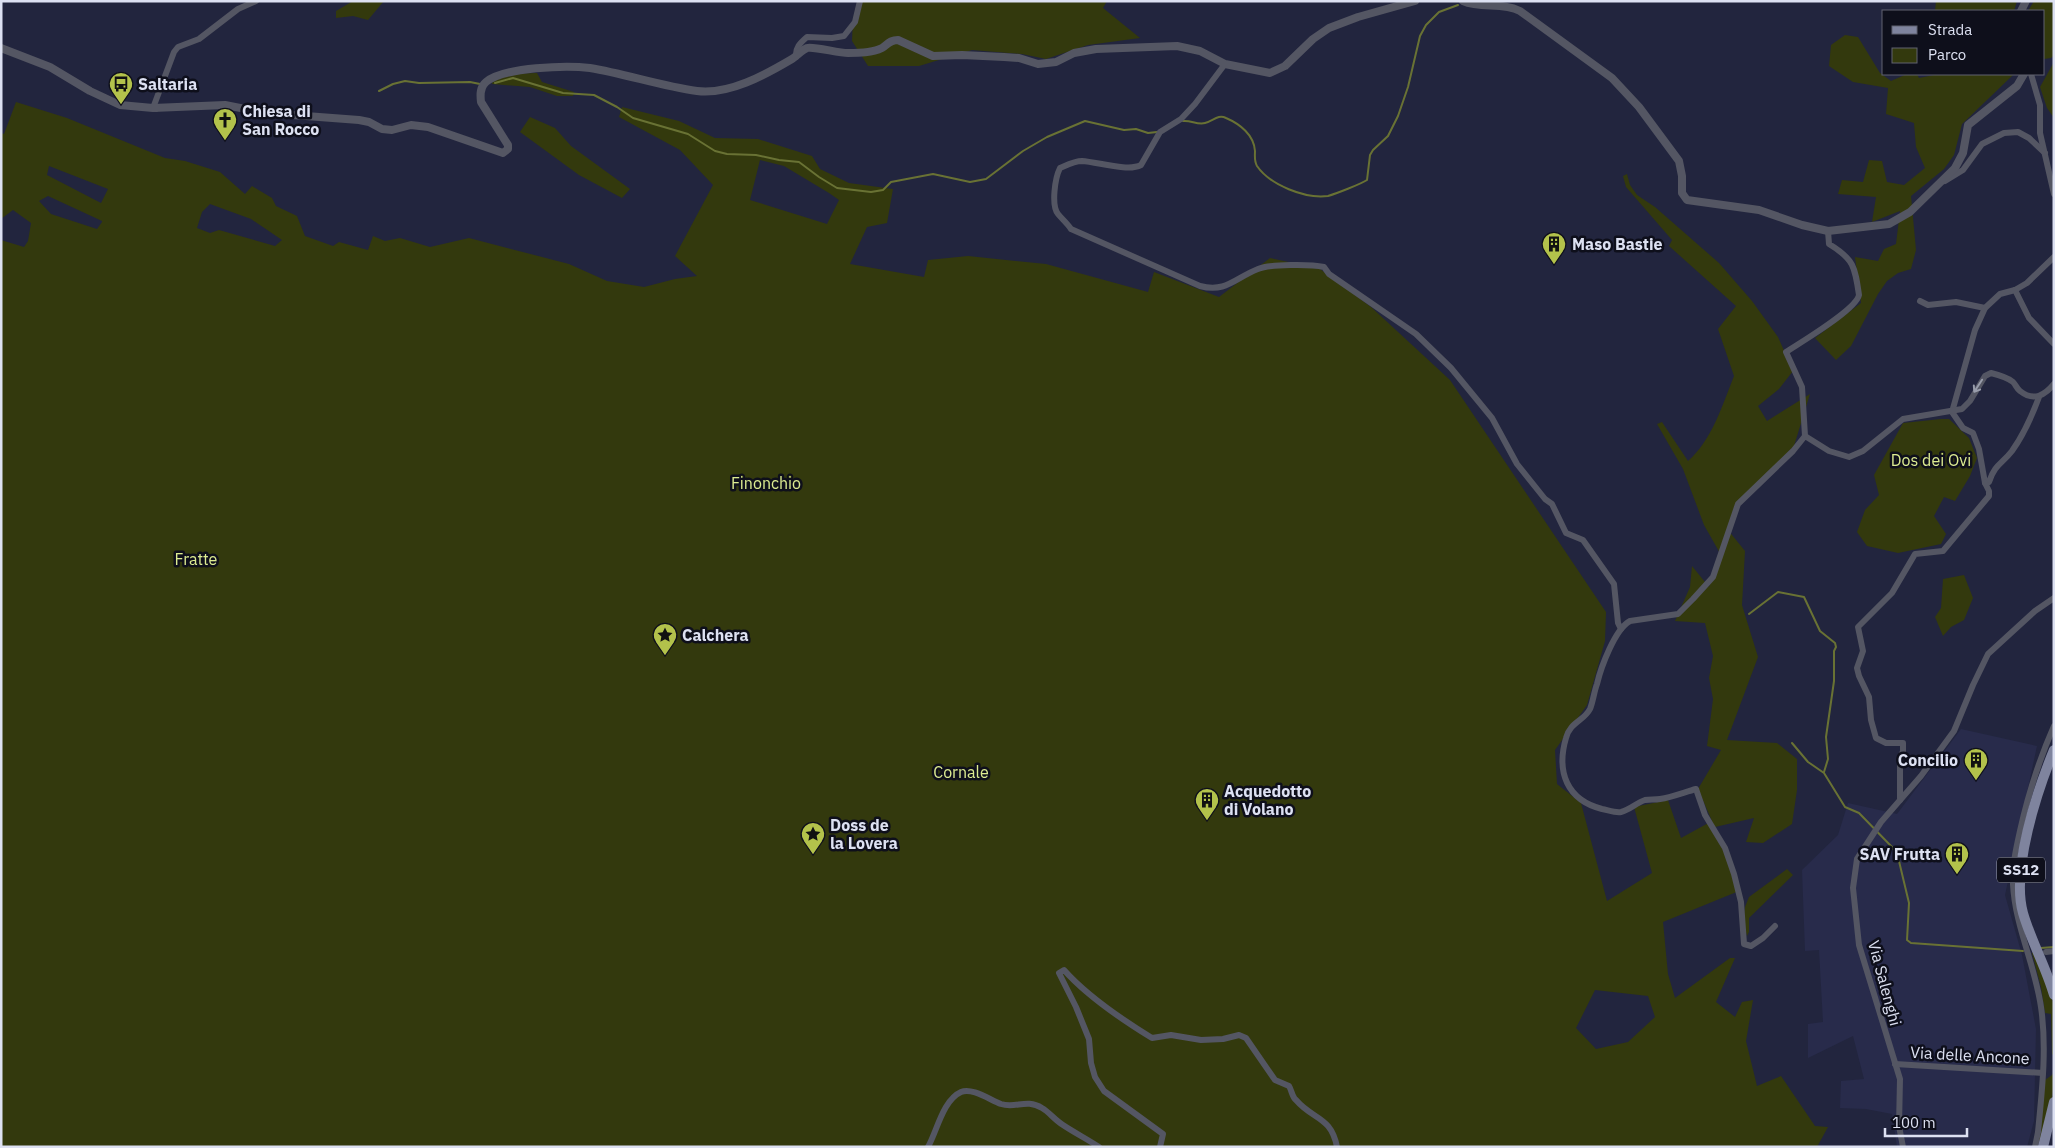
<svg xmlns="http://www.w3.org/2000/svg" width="2055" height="1148" font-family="'IBM Plex Sans',sans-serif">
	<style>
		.built { fill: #282b4b }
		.green { fill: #33390d; fill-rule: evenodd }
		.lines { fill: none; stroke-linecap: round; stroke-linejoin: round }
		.stream { stroke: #697234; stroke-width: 2 }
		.minor { stroke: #545663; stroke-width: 6 }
		.tertiary { stroke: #545663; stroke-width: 8 }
		.primary { stroke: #7f849e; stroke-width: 10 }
		.oneway { stroke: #989caa }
		.labels { text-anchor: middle; stroke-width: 5; stroke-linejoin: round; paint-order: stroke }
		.shield { fill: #0e0f1b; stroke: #9fa2b2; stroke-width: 1 }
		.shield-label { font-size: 15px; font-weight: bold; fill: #dde1f2 }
		.poi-label { font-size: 16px; font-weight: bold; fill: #dde1f2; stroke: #0e0f1b; text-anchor: start }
		.park-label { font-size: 16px; fill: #ddec91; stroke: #0e0f1b }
		.street-label { font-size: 16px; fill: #dde1f2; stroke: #0e0f1b }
	</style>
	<rect width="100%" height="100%" fill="#22253e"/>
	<!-- built -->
	<polygon class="built" points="1961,729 2037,746 2005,895 2022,955 2036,1029 2034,1121 2027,1147 1897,1147 1892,1114 1866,1109 1840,1108 1841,1081 1864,1079 1853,1036 1808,1058 1808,1024 1823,1022 1819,950 1805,951 1802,870 1838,835 1848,803 1897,814"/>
	<!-- green -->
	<g class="green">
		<polygon points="353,1 384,1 368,20 353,16 336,18 336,11"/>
		<polygon points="859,1 1107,1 1103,8 1140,38 1088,45 1046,59 1022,54 972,50 919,66 868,66 852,41 853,18"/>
		<polygon points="1936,1 2017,1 2014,11 1935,11"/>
		<polygon points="2034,1 2054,1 2054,55 2051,58 2044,59 2044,11 2028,11"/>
		<polygon points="1845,35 1858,37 1880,73 1891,81 1907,74 1917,74 1919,78 1939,74 2013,74 2013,75 1962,124 1954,155 1944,169 1911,196 1916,250 1911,269 1898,273 1887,281 1878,294 1851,346 1836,360 1815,338 1861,303 1855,257 1878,261 1884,249 1896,244 1900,211 1872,222 1876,197 1838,194 1842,180 1863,182 1869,160 1882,161 1887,182 1904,185 1925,168 1916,147 1914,123 1886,114 1888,88 1853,82 1829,66 1831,45"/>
		<polygon points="2054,62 2054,118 2047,108 2040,87"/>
		<polygon points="537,73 542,82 574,92 573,96 557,96 530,87 492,84 493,80 508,74"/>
		<path d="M 16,102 L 67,118 L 165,158 L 185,161 L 220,172 L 245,194 L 252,186 L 272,198 L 276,206 L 297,216 L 305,236 L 333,246 L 339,242 L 368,250 L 373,236 L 385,241 L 400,238 L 430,247 L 469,238 L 569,264 L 607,281 L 644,287 L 675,279 L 697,276 L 675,256 L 713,185 L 680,150 L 619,117 L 622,107 L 679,121 L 715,138 L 758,139 L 812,156 L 820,169 L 849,183 L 893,189 L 887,223 L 867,227 L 850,264 L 924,277 L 928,260 L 968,256 L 1046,264 L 1148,292 L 1154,272 L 1219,297 L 1270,258 L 1320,269 L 1371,307 L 1450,380 L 1606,612 L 1605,641 L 1587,705 L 1555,750 L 1557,784 L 1581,803 L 1607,901 L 1652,873 L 1634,807 L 1668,800 L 1681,838 L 1712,821 L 1698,789 L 1721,750 L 1707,746 L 1713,699 L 1709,678 L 1713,656 L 1705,623 L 1675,621 L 1690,587 L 1692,566 L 1709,587 L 1721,555 L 1704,525 L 1683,469 L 1657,424 L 1662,422 L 1688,461 C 1712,440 1722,406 1734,376 L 1718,329 L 1736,306 L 1669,246 L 1672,240 L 1626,187 L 1623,176 L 1627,174 L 1630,185 L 1637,195 L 1655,207 L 1719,263 L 1752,301 L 1778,337 L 1793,371 L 1779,389 L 1758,406 L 1767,421 L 1810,394 L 1794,446 L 1735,505 L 1728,530 L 1745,551 L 1742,605 L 1758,657 L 1727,740 L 1777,743 L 1797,759 L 1797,790 L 1792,824 L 1763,843 L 1746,842 L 1754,818 L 1715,827 L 1739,891 L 1663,922 L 1668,974 L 1675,998 L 1730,958 L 1735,958 L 1716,1002 L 1735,1017 L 1742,1002 L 1753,1000 L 1746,1041 L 1757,1086 L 1781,1076 L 1815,1126 L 1828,1127 L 1817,1147 L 1,1147 L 1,240 L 24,247 L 28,241 L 31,223 L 13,210 L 1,219 L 1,133 L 4,134 ZM 760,160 L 784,166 L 829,193 L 839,200 L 827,224 L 750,200 ZM 49,166 L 108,189 L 101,203 L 47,175 ZM 48,196 L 102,221 L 102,222 L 97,229 L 51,214 L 39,201 ZM 210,204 L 251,219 L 282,240 L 275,246 L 219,230 L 210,233 L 197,228 L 202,212 ZM 1595,990 L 1648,996 L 1655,1017 L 1628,1042 L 1596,1049 L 1576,1028 Z"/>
		<polygon points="530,117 555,128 571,146 630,189 622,198 579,175 520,132"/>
		<polygon points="1941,419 1949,419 1969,438 1977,458 1970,476 1955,501 1944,497 1934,516 1946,534 1941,544 1898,553 1867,546 1857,532 1865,510 1879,495 1874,475 1903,423"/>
		<polygon points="1964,575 1973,598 1964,620 1951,627 1943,636 1935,617 1941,608 1943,579"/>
		<polygon points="1787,869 1793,875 1749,918 1749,932 1747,936 1743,920 1745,907 1749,897"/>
		<polygon points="2034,952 2050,990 2054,1007 2054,1053 2052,1055 2051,1014 2045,1013 2041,987 2032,953"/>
		<path d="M 2054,1071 C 2054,1097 2049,1125 2036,1147 L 2045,1080 L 2052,1075 Z"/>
	</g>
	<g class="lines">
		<!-- stream -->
		<g class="stream">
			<polyline points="1490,1 1509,1"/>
			<polyline points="495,83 513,78 563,93 594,95 617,107 633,118 688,134 715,151 727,154 756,155 779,160 799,162 819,177 837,188 871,192 883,190 891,182 933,174 970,182 986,179 1023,151 1047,137 1085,121 1124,130 1136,129 1148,133 1157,132"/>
			<polyline points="379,91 393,84 405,81 419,83 470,82 480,84"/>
			<path d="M 1183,121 C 1191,120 1197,125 1205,123 C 1213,121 1218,114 1226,118 C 1240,124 1254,135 1255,151 C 1255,155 1254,161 1257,166 C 1270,185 1305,199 1328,196 C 1335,194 1361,184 1367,180 L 1370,155 L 1373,150 L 1388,136 L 1398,116 L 1408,87 L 1420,36 L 1426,25 L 1439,12 L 1458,5"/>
			<polyline points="1749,614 1778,592 1804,597 1820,631 1835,643 1836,647 1834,651 1834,681 1826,737 1828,759 1824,772"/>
			<polyline points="1792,743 1808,762 1824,773 1845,807 1859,813 1892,847 1898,857 1909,903 1907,940 1911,943 2023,951"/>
			<polyline points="2041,948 2054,947"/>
		</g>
		<!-- minor -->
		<g class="minor">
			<path d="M 796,57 C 795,48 800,43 807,37 L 832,38 L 844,36 L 855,22 L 860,1"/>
			<path d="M 1225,64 L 1195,104 L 1181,119 L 1160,132 L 1141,165 C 1128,172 1098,162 1082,161 C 1075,161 1067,165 1060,168 C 1055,178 1051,205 1058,214 C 1062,219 1067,223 1071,229 L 1200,286 C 1226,293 1235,278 1258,269 C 1270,264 1311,264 1324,267 L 1329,274 L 1416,334 L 1451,368 L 1492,418 L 1517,464 L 1545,499 L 1552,504 L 1566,533 L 1583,540 L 1614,584 L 1618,623 L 1621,629"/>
			<polyline points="2031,74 2040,105 2040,133 2054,194"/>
			<polyline points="156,109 153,108 174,52 178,47 199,39 238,9 256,1"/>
			<polyline points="1945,181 1963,170 1982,144 2004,133 2018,132 2029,138 2045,153"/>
			<polyline points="2015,290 2029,318 2054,344"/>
			<polyline points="1920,301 1928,305 1956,302 1985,308"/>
			<path d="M 2039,397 C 2032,416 2024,434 2012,451 C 2002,464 1995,464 1989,482 L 1985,483 L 1979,449 L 1973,433 L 1963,428 L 1952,412 L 1975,330 L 1985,308 L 2000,294 L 2015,290 L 2027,283 L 2054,257"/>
			<path d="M 1805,436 L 1802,387 L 1786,352 C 1801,342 1856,310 1859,295 C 1855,267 1854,259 1829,244 L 1828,231"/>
			<polyline points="1900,800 1900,760 1903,751 1903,743 1886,743 1876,738 1871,720 1869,697 1859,676 1857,668 1863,651 1858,627 1892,593 1915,554 1943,551 1989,496 1989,491 1985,483"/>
			<path d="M 1775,926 L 1763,938 L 1751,946 L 1744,944 L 1741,902 L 1734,874 L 1725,848 L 1705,815 L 1696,789 C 1685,792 1672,797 1660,799 C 1655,800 1649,799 1645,800 C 1636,803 1630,810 1621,812 C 1615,813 1608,810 1602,809 C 1567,800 1556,772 1566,738 C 1570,722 1584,721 1590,709 C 1593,702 1594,692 1597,684 C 1601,667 1615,629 1630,621 L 1678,614 L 1693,599 L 1713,577 L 1738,504 L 1793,451 L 1805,436 L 1829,451 L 1849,457 L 1863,451 L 1903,419 L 1962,409 L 1970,401 L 1985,376 L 1991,373 C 1999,375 2007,377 2013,382 C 2016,385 2017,389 2020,391 C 2034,402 2045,395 2054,384"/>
			<polyline points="2046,952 2054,951"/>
			<polyline points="1895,1064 2043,1073"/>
			<path d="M 928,1147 C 937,1131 943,1100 961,1092 C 972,1087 990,1100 1001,1104 C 1016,1109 1026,1098 1042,1108 C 1049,1112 1055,1120 1063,1125 C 1075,1133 1087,1139 1099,1147"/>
			<path d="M 1160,1147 L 1163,1134 L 1104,1091 L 1095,1077 L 1091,1063 L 1089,1039 L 1076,1007 L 1059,973 L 1064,970 C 1088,997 1121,1019 1152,1038 L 1171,1035 L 1201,1040 L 1223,1039 L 1239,1035 L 1246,1038 L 1275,1080 L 1289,1086 C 1292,1091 1292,1097 1296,1100 C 1313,1120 1331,1116 1337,1147"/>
			<polyline points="1903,1147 1899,1126 1900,1079 1859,945 1853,888 1857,859 1881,822 1921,776 1954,731 1973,685 1988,654 2035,611 2054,598"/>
			<path d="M 2035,1147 L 2038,1132 C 2042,1091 2047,1048 2041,1007 C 2035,965 2015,926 2013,884 C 2012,866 2016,849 2020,831 C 2028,795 2039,760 2054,726"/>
		</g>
		<!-- tertiary -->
		<g class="tertiary">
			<path d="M 1463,1 C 1481,9 1502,2 1520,11 L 1612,78 L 1639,107 L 1679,161 L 1682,176 L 1682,193 L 1687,200 L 1759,210 L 1802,225 L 1828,231 L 1889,224 L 1910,212 L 1955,168 L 1963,153 L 1968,125 L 2017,86 L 2024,74"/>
			<polyline points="2021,11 2026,1"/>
			<path d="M 1,48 L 50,67 L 90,91 L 120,105 L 153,108 L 225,105 L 266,113 L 359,120 L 369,122 L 382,129 L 392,130 L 411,125 L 428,127 L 503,153 L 508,149 L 508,145 L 481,102 C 480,94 480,87 486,82 C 504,67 567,65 590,68 C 626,74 661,86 697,91 C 729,95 765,75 792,59 C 797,56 802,50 807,48 C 813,46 838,53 848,53 C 859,53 872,53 882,48 C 888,44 890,40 898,40 L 933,56 L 962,55 L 1004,57 L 1019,58 L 1038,64 L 1056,62 L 1074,53 L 1096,49 L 1177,46 L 1200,51 L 1225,64 L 1270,73 L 1285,66 L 1313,39 L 1329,28 L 1358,17 L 1415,1"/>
		</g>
		<!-- primary -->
		<g class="primary">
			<path d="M 2054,750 C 2037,791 2011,870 2023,913 C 2031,941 2046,967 2054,995"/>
			<polyline points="2043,1147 2054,1102"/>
		</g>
	</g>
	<!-- one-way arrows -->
	<defs><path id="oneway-shaft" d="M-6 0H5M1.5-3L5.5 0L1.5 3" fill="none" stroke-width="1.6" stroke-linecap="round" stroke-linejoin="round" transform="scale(1.25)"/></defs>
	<use class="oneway" href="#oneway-shaft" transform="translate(1978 386) rotate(123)"/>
	<!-- icons -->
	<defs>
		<g id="bus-pin" transform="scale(1.25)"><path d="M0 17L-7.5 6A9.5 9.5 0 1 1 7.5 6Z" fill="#b3c24b" stroke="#0e0f1b"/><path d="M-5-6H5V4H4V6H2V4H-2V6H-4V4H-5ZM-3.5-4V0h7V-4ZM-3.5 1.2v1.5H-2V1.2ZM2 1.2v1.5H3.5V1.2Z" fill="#111"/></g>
		<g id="church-pin" transform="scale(1.25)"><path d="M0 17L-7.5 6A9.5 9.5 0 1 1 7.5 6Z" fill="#b3c24b" stroke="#0e0f1b"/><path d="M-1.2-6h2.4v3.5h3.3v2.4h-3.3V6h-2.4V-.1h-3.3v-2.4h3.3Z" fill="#111"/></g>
		<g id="building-pin" transform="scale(1.25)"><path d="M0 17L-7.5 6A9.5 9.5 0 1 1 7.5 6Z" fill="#b3c24b" stroke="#0e0f1b"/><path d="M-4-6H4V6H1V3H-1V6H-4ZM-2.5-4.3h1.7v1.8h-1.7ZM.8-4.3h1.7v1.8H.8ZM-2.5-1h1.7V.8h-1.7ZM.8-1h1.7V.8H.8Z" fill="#111"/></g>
		<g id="sight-pin" transform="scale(1.25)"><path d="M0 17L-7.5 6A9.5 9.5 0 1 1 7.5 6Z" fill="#b3c24b" stroke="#0e0f1b"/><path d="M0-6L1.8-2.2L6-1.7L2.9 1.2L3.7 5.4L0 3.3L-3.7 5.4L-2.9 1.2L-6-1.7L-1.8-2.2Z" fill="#111"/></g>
	</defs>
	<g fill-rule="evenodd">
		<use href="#bus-pin" x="121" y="84"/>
		<use href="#church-pin" x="225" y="120"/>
		<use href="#building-pin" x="1554" y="244"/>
		<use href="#sight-pin" x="665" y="635"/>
		<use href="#building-pin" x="1976" y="760"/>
		<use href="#building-pin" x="1207" y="800"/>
		<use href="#sight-pin" x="813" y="834"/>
		<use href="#building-pin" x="1957" y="854"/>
	</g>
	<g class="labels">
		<!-- shield labels -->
		<rect class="shield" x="1997" y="857.5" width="48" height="25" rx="4"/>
		<g class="shield-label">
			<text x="2021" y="875">SS12</text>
		</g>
		<!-- poi labels -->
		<g class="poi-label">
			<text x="138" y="90">Saltaria</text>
			<text x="242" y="117">Chiesa di<tspan x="242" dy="18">San Rocco</tspan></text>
			<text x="1572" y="250">Maso Bastie</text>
			<text x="682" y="641">Calchera</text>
			<text x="1958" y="766" text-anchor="end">Concilio</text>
			<text x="1224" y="797">Acquedotto<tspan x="1224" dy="18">di Volano</tspan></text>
			<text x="830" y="831">Doss de<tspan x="830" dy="18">la Lovera</tspan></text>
			<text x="1940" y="860" text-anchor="end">SAV Frutta</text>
		</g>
		<!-- park labels -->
		<g class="park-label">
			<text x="1931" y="466">Dos dei Ovi</text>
			<text x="766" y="489">Finonchio</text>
			<text x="196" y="565">Fratte</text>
			<text x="961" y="778">Cornale</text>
		</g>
		<!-- street labels -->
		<g class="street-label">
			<text transform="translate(1885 983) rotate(75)" y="6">Via Salenghi</text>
			<text transform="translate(1970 1055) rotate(3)" y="6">Via delle Ancone</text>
		</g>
	</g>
	<!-- border -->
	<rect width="2055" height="1148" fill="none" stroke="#dde1f2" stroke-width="5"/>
	<!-- legend -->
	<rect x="1882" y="10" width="162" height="65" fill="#0e0f1b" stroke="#616371"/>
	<rect x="1892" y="26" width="25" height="8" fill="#7f849e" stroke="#616371"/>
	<text x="1928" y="35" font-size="15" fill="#dde1f2">Strada</text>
	<rect x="1892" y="48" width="25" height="15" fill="#33390d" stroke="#616371"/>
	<text x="1928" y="60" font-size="15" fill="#dde1f2">Parco</text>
	<!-- scale -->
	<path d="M1885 1128v8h82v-8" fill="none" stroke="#dde1f2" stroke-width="2.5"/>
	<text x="1892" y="1128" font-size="15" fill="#dde1f2" stroke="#0e0f1b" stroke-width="4" paint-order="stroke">100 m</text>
</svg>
